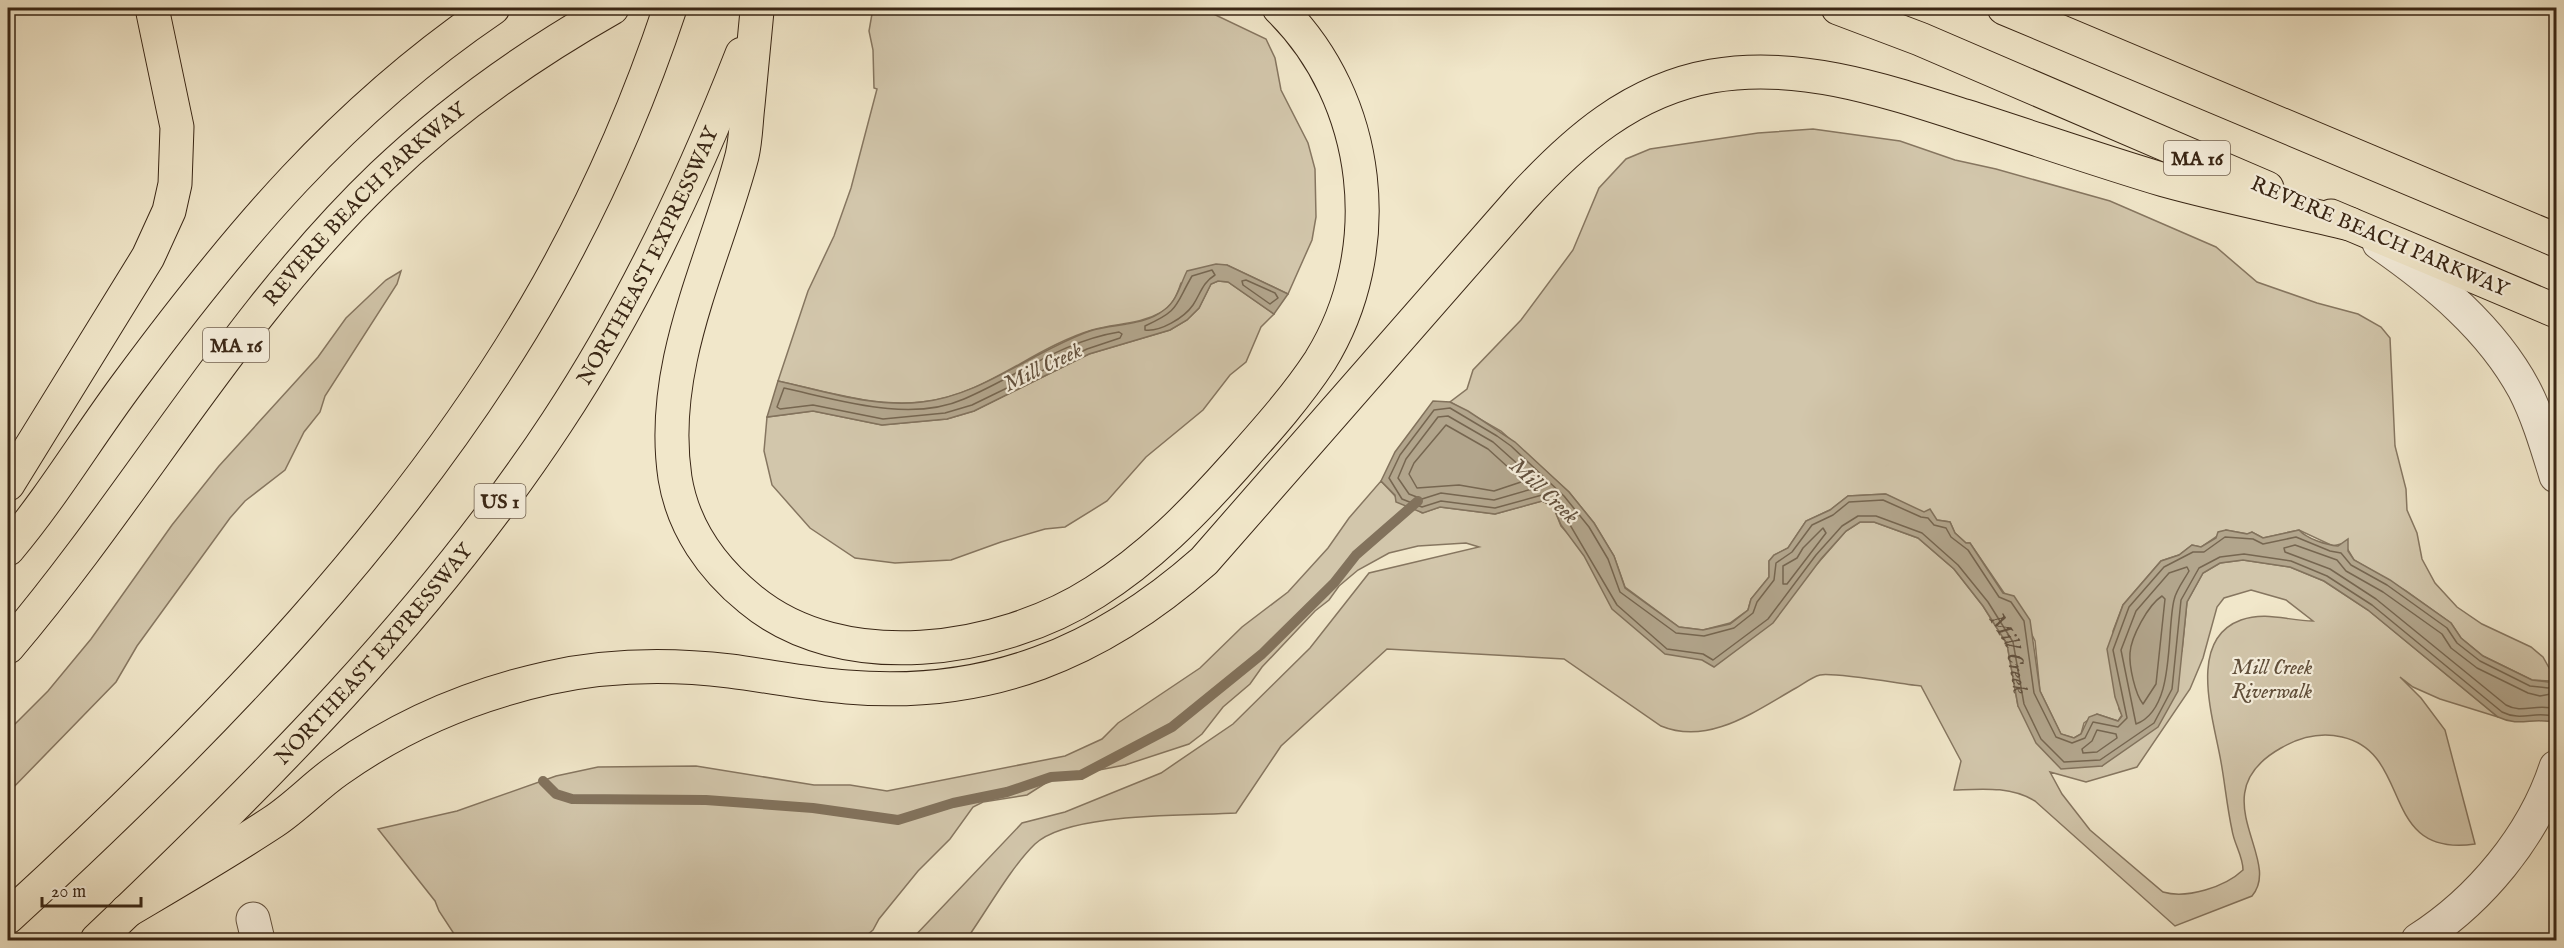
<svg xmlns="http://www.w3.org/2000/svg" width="2564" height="948" font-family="'IM FELL English',serif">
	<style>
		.green { fill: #d2c6ab; stroke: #867660; stroke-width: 1.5; fill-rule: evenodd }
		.water { fill: #b2a58c; stroke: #82725c; stroke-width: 1.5 }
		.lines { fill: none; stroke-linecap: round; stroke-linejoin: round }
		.shore { stroke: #766650; stroke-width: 1.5 }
		.stream { stroke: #82725c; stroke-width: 10 }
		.street-casing { stroke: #675642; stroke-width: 35 }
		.highway-casing { stroke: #392615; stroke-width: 35 }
		.street { stroke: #f6efdd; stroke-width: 33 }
		.highway { stroke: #f1e7ca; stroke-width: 33 }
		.labels { text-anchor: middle; stroke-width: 4.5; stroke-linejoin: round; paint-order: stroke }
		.shield { fill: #f6efdd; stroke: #726251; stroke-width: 1.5 }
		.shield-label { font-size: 20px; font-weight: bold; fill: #392615 }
		.street-label { font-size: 21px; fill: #392615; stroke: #f6efdd }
		.park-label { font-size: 21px; font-style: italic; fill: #5f4e3a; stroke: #f6efdd }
		.water-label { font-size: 22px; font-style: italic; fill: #63523f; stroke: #f6efdd }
	</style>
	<rect width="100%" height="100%" fill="#f1e7ca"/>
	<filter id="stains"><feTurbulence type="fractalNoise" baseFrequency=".00333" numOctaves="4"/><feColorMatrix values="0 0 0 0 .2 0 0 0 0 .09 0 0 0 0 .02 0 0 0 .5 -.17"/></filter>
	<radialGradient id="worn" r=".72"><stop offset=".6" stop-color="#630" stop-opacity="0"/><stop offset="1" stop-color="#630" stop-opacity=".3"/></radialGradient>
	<!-- green -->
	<g class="green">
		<path d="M 873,8 L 1201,8 L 1266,39 L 1275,58 L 1281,90 L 1308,143 L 1315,169 L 1316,217 L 1312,240 L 1288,294 L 1227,265 L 1181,283 C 1177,295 1173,305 1162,312 C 1139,325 1115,323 1092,330 C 1032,348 983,397 921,402 C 873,407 824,391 778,381 L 808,291 L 834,236 L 851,188 L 877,89 L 874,88 L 873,50 L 869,31 Z"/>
		<polygon points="1813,129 1900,141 1955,160 1996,169 2110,201 2216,247 2257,282 2317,303 2358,314 2381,327 2390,338 2395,446 2406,489 2407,510 2417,533 2422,559 2435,583 2457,607 2482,624 2531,647 2543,657 2553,675 2551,681 2532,680 2483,656 2461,638 2451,623 2406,591 2354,560 2344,543 2333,546 2299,530 2263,538 2252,532 2248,534 2226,530 2201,547 2192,545 2179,555 2161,561 2123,605 2113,631 2119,709 2122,715 2118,721 2097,714 2084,723 2081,734 2074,738 2061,734 2040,691 2035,641 2030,631 1970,543 1966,543 1955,533 1950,522 1937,520 1885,494 1848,496 1830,510 1806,521 1788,548 1774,555 1769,561 1769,577 1751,599 1748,610 1730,623 1703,630 1679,627 1625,587 1614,556 1594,523 1569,492 1501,431 1450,402 1467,389 1473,370 1521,320 1573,250 1599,188 1626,159 1650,149 1758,133"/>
		<polygon points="401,271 397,284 325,396 320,412 304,432 285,470 245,501 230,518 137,646 116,682 8,793 8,731 48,691 91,639 172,525 219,466 318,357 346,318 386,280"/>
		<polygon points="1218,281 1228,282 1274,314 1261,327 1246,362 1230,375 1203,410 1146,457 1107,501 1065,527 1045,529 1001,542 951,560 895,563 855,558 810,528 772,485 764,451 767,417 813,411 882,425 947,419 974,411 1089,354 1170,330 1187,320 1199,308 1211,284"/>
		<path d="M 1381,481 L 1395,496 L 1422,513 L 1440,507 L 1495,514 L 1542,501 L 1553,506 L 1561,526 L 1588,556 L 1704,657 L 1818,563 L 1846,531 L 1860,522 L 1874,522 L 1918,538 L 1954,569 L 1983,606 L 2007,644 L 2018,706 L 2102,766 L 2182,651 L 2187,602 L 2203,573 L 2220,563 L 2243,560 L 2290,567 L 2324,581 L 2368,610 L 2498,717 L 2440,699 L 2413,687 L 2400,677 L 2421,698 L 2445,730 L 2475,844 C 2378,858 2414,753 2342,737 C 2321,732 2300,737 2281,748 C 2199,794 2284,859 2252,896 L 2175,926 L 2035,801 C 2010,786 1982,789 1954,790 L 1961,761 L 1921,686 C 1902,684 1834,672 1820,675 C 1812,677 1803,684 1796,688 C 1755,711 1709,746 1661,726 L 1564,659 L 1387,649 L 1281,746 L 1236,813 C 1188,816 1069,812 1035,844 C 1011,867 986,912 966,940 L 911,940 L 1022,823 L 1065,812 L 1161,773 L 1233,724 L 1310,648 L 1369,573 L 1479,547 L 1466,543 L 1418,546 L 1389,553 L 1358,570 L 1339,586 L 1329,600 L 1315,611 L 1262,667 L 1250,684 L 1223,707 L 1202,734 L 1189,744 L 1125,765 L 1052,779 L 1027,795 L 983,802 L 973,807 L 950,839 L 918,871 L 879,919 L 873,930 L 861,940 L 458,940 L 439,911 L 435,901 L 378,829 L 457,811 L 556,776 L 598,767 L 696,766 L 814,785 L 850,785 L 887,791 L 1065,756 L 1102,739 L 1118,723 L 1200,668 L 1242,627 L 1288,592 L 1328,548 L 1349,518 ZM 2251,590 L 2286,600 L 2313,621 C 2289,621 2266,611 2241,620 C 2186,640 2214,720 2221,762 C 2225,784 2227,807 2232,830 C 2234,844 2243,856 2243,870 C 2225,887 2187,899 2163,892 L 2090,830 L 2062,794 L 2050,772 L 2086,782 L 2137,767 L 2190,689 L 2203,658 L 2217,607 L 2224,598 Z"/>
	</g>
	<!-- water -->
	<g class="water">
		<path d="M 1216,264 L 1227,265 L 1288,294 L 1274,314 L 1228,282 L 1218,281 L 1211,284 L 1199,308 L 1187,320 L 1170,330 L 1089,354 L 974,411 L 947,419 L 882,425 L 813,411 L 767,417 L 778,381 C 824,391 874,408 922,402 C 983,395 1033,351 1090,331 C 1114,323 1143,327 1164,310 C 1177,301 1180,285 1187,271 Z"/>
		<path d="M 1433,401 L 1450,402 L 1468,411 L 1515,442 L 1569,492 L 1594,523 L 1614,556 L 1625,588 L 1679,627 L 1703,630 L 1730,624 L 1748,610 L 1751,599 L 1769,577 L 1769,561 L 1774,555 L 1788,548 L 1806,521 L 1830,510 L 1848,496 L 1886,494 L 1924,512 L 1930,509 L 1937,520 L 1950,522 L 1955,533 L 1966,543 L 1970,543 L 2003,593 L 2014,596 L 2030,620 L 2040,691 L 2061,734 L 2074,738 L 2081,734 L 2089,717 L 2097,714 L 2118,721 L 2122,716 L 2115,697 L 2107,649 L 2123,605 L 2161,561 L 2179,555 L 2192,545 L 2201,547 L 2216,538 L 2218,532 L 2226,530 L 2247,534 L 2252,532 L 2263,538 L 2299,530 C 2307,539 2327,545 2338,546 L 2348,539 L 2348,551 L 2354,560 L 2390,580 L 2451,623 L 2461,638 L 2483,656 L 2532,680 L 2548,682 L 2556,679 L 2556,723 C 2533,716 2521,728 2498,717 L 2368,610 L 2324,581 L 2290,567 L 2243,560 L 2220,563 L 2203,573 L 2187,602 L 2178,691 L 2158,727 L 2102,766 L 2061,769 L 2036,743 L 2018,706 L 2007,644 L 1983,606 L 1954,569 L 1918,538 L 1874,522 L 1860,522 L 1846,531 L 1821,559 L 1773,623 L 1714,667 L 1702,660 L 1665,654 L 1612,609 L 1584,556 L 1561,525 L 1553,506 L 1542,501 L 1495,514 L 1440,507 L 1423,513 L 1396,502 L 1395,495 L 1381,481 L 1395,452 Z"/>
	</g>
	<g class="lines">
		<!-- shore -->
		<g class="shore">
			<path d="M 1212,270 L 1215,275 C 1202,283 1201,293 1193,305 C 1184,318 1160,332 1145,330 L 1145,326 C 1180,310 1174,307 1192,276 Z"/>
			<polygon points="1246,280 1275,293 1278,298 1270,304 1243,285 1242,281"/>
			<path d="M 1119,332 L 1122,334 L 1120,338 L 1087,349 L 972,405 L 945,413 L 883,419 L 813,405 L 780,409 L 777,407 L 784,388 C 839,400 910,423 964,399 C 1016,377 1062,341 1119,332 Z"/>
			<polygon points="1448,416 1493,442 1539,483 1539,487 1494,500 1441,493 1422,499 1409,494 1398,478 1406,459 1438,417"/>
			<polygon points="1446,425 1488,449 1521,479 1521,482 1494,491 1459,485 1417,488 1409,474 1414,463"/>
			<polygon points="1823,528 1826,533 1787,584 1783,584 1783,566 1797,558 1803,548"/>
			<path d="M 2187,567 L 2189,571 C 2184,580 2176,590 2174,600 C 2166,633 2176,709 2136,724 L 2121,650 L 2136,611 L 2169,573 Z"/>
			<path d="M 2162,596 L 2165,599 L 2156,684 L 2143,704 C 2135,694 2129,666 2130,653 C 2131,637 2148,605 2162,596 Z"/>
			<path id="s1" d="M 2556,685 L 2548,688 L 2530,686 L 2480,661 L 2457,643 L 2447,628 L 2387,585 L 2351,565 L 2341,553 L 2330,551 L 2296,537 L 2263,544 L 2253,539 L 2225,537 L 2204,552 L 2193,552 L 2164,567 L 2129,607 L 2113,650 L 2127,718 L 2118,727 L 2093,722 L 2085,738 L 2072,743 L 2056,737 L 2034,693 L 2024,621 L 2011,602 L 1999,597 L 1968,550 L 1951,537 L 1946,528 L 1934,525 L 1928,518 L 1921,517 L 1883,500 L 1849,502 L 1833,515 L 1812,525 L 1792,552 L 1776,563 L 1774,580 L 1757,602 L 1753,613 L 1734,628 L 1704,636 L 1676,633 L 1620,592 L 1608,559 L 1589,527 L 1564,496 L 1511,446 L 1497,436 L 1450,408 L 1434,410 L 1400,455 L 1389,478 L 1402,499 L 1422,507 L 1441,501 L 1495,508 L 1542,495 L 1556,501 L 1617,605 L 1667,649 L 1703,654 L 1713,660 L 1768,619 L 1816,555 L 1842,526 L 1858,516 L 1876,516 L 1922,533 L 1958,565 L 1988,602 L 2013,642 L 2024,704 L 2041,739 L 2064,762 L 2100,760 L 2154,723 L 2172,689 L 2181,600 L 2199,568 L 2220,557 L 2244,554 L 2291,561 L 2327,576 L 2372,605 L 2502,712 C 2522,722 2535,710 2556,717"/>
			<path d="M 2556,693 L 2540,696 L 2528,693 L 2477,668 L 2451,648 L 2442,634 L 2383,592 L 2346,571 L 2337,560 L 2295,545 L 2284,548 L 2285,552 L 2330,569 L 2376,599 L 2506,705 C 2522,714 2537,703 2556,709"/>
			<polygon points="2097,730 2116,734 2117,738 2097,752 2083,753 2082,749 2092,741"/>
		</g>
		<!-- stream -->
		<polyline class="stream" points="543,781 556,794 572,799 706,800 813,808 898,820 953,803 1007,792 1051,777 1081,775 1172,727 1262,654 1334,583 1356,555 1418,501"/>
		<!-- street casing -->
		<g class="street-casing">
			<g id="street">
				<path d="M 2379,243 C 2435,282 2491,328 2524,389 C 2538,416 2547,447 2556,476"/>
				<polyline points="253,919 258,940"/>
				<path d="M 2418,940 C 2479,901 2533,837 2556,767"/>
			</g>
		</g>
		<!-- highway casing -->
		<g class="highway-casing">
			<g id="highway">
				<polyline points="1838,8 1920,39 2267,188"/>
				<polyline points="2004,8 2556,240"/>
				<path d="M 757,11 C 754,43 751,74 748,105 C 746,121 746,139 742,156 C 714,262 658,365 675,478 C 683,527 712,568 750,599 C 842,676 1000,653 1095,592 C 1149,558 1192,514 1234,467 C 1264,433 1295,399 1320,361 C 1389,250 1372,99 1279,8"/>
				<polyline points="2331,216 2556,311"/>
				<polyline points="8,484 148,257 169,211 175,184 177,127 152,8"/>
				<path d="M 8,549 C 52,497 87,438 128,383 C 236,237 341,111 493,8"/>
				<path id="s2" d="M 8,647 C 138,494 237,315 382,176 C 452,109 529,55 612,8"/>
				<path d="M 127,911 C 176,882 226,853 273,822 C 296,807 315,786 338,770 C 401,725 472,695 548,678 C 607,665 670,664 730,671 C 769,676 808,684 847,687 C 988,699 1100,653 1204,561 L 1521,199 C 1574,141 1632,90 1712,76 C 1798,61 1884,90 1965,116 C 2031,137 2097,160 2164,180 C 2225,197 2288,209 2350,224"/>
				<path d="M 8,917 C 208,734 414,523 548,285 C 598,196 638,104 670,8"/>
				<path id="s3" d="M 97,940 C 263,782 430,615 557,422 C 633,307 692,182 742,54"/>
			</g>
		</g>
		<!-- street -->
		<use href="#street" class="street"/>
		<!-- highway -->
		<use href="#highway" class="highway"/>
	</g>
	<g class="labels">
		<!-- shield labels -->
		<g class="shield">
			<rect x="2164" y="141" width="66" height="34" rx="4.5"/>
			<rect x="203" y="328" width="66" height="34" rx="4.5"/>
			<rect x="474.5" y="484" width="51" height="34" rx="4.5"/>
		</g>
		<g class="shield-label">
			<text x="2197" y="165">MA 16</text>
			<text x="236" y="352">MA 16</text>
			<text x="500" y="508">US 1</text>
		</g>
		<!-- street labels -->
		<g class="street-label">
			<text dy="7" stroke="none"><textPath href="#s2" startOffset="570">REVERE BEACH PARKWAY</textPath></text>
			<text transform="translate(2380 236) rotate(23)" y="7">REVERE BEACH PARKWAY</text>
			<text dy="7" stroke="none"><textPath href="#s3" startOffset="884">NORTHEAST EXPRESSWAY</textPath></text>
			<text dy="7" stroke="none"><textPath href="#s3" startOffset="398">NORTHEAST EXPRESSWAY</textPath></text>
		</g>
		<!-- park labels -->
		<g class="park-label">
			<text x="2272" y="674">Mill Creek<tspan x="2272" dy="24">Riverwalk</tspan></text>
		</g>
		<!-- water labels -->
		<g class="water-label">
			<text transform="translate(1042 366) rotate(-26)" y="8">Mill Creek</text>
			<text transform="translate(1545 490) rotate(43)" y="8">Mill Creek</text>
			<text dy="8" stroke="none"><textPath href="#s1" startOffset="2564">Mill Creek</textPath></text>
		</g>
	</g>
	<!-- margin -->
	<rect width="2564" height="948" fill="none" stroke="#f1e7ca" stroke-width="30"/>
	<rect x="9" y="9" width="2546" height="930" fill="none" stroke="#392615" stroke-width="3"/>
	<rect x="15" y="15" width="2534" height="918" fill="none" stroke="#392615" stroke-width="1.5"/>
	<!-- scale -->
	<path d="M42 897v9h99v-9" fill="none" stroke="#392615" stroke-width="3"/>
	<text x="51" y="897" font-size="18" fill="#392615" stroke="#f6efdd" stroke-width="4.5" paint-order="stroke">20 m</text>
	<rect width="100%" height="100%" filter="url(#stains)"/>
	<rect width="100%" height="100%" fill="url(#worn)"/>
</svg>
